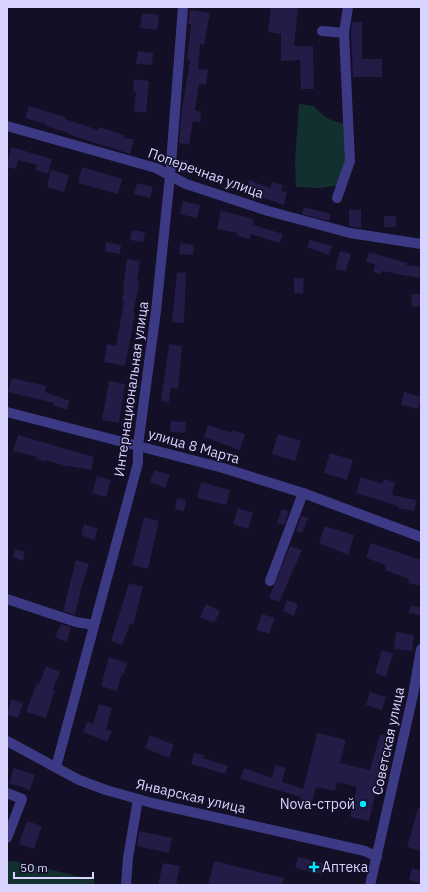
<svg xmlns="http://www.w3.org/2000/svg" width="428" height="892" font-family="'IBM Plex Sans',sans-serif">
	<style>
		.green { fill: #12302f }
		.building { fill: #241b47 }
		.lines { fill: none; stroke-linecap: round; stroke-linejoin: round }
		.minor { stroke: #3d3a85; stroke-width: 10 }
		.poi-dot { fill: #00e5ff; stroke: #130f26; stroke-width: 1.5 }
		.labels { text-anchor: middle; stroke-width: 3; stroke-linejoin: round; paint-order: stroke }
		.street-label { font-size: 14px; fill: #d9d4ff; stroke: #130f26 }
		.poi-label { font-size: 14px; fill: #d9d4ff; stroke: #130f26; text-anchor: end }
	</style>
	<rect width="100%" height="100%" fill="#130f26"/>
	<!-- green -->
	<g class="green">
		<path d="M 299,104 L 314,106 C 325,118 331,122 348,124 L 350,161 L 341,185 L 319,188 L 296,187 L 295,161 Z"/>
		<polygon points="14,861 94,880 94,885 7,885 7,862"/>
	</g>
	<!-- building -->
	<g class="building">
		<polygon points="271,7 298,7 294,46 313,46 314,89 301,89 300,60 281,61 281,34 268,32"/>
		<polygon points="190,10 210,13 204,45 200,44 198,69 208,70 206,85 199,84 195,110 201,112 200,122 193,121 189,145 179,143 181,115 190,60 187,59 191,24 188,24"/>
		<polygon points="142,13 159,15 157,30 140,28"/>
		<polygon points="352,22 362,22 362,59 382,59 382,77 353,77 351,33"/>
		<polygon points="138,51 153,53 152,65 136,64"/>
		<polygon points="134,79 149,81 146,113 134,111 136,92 133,91"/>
		<polygon points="29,106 65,117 65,119 98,130 99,127 124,135 123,138 134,139 130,154 70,135 71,134 46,126 46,124 25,118"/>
		<polygon points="11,147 52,159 48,174 36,170 37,165 18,160 16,169 7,167"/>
		<polygon points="179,160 188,160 187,173 178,172"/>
		<polygon points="82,167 122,179 118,194 78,183"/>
		<polygon points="51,170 69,175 64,192 47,187"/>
		<polygon points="249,180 270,188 272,182 283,185 281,191 287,192 284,205 246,192"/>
		<polygon points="137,183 153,187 150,198 134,194"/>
		<polygon points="183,201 200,205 197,218 180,214"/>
		<polygon points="304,207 331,214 329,221 302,214"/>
		<polygon points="349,210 361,210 361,228 349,226"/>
		<polygon points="221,211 254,219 253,225 283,234 280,243 251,234 250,239 237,236 238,233 217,229"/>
		<rect x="384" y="216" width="12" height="11"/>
		<polygon points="132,230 145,232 143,242 130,240"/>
		<polygon points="310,240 332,246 329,255 307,247"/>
		<polygon points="106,242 121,245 120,254 105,251"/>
		<polygon points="180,243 194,245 193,255 179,254"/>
		<polygon points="340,251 351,254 346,271 335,269"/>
		<polygon points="369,252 407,263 406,265 420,267 419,278 382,271 381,274 373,272 375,264 366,262"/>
		<polygon points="127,259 140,261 137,280 139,281 138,290 133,313 135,313 125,366 104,362 107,344 116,346 124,302 122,301 124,289 123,288"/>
		<polygon points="177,272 186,273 184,323 172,322"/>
		<polygon points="294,278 304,278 303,294 294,293"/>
		<polygon points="411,294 421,294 421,306 412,307"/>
		<polygon points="169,344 182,346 178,389 171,387 169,402 161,401"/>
		<polygon points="12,378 46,386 45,392 70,401 67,410 53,405 54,403 8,392"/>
		<polygon points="109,381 125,384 119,423 102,420"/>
		<polygon points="404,392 421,397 418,409 401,405"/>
		<polygon points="171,421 186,422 185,433 170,432"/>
		<polygon points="208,425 232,433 233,430 245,434 240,450 204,437"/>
		<polygon points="278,434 301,441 295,461 272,454"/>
		<polygon points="18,435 94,457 91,470 70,466 70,467 45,460 45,462 36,459 37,457 13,451"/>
		<polygon points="330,453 353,460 347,480 324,473"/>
		<polygon points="154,470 170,475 165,488 150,482"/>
		<polygon points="97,476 111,480 106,497 92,493"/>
		<polygon points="361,477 382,484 384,479 395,482 392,495 417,500 414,511 398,508 398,506 356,493"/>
		<polygon points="201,482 230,490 226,505 197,498"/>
		<polygon points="177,498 186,500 184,511 175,509"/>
		<polygon points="238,508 253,513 248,529 233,524"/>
		<polygon points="282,509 289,511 284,525 277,523"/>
		<polygon points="301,516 308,518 302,533 296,531"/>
		<polygon points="144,517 159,521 148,569 132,565"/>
		<polygon points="84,524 98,529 94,540 81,535"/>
		<polygon points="325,526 354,535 348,555 319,543"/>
		<polygon points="371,543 421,560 421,586 408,583 409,579 385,570 386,565 366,558"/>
		<polygon points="290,546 302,550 279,602 269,598"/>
		<polygon points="15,549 25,552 23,561 13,557"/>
		<polygon points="76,560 89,564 81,589 75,615 63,611"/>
		<polygon points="129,583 143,587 133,625 130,624 122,645 111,641"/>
		<polygon points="287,600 298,604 294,616 283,611"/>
		<polygon points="206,604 220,611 214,623 200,617"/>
		<polygon points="410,606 421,607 420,615 409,613"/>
		<polygon points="262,614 275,618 269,634 256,630"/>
		<polygon points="61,624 71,627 67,642 55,637"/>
		<polygon points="396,632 414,635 412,651 394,649"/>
		<polygon points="382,650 393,654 386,677 375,673"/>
		<polygon points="109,657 127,663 124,674 122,673 117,691 101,686"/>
		<polygon points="46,666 60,672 53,689 55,690 46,718 26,712 37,683 39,684"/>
		<polygon points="370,692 386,697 382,710 366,705"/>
		<polygon points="11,699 23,703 18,718 7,715"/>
		<polygon points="99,704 112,708 106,729 112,731 107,742 83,732 87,722 93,724"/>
		<polygon points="317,733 346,740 340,763 370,770 380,734 392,738 388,753 391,753 381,792 376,791 369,821 350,817 357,787 337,782 335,791 316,787 312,803 301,801 301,797 240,779 244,768 272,778 275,765 286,768 282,782 303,789"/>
		<polygon points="150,735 174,745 169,758 145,748"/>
		<polygon points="194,753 204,755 203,758 228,766 225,774 191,764"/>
		<polygon points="14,768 35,775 30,790 9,783"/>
		<polygon points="418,808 421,808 421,851 407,847"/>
		<polygon points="27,821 42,826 34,849 19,844"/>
		<polygon points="139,831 172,838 169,853 137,846"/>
		<polygon points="298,857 326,864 323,875 295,868"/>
		<polygon points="214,861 284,878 282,885 208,885"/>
		<polygon points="163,863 180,866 176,885 158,885"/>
		<polygon points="412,868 421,871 421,883 409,880"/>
	</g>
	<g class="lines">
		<!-- minor -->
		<g class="minor">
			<polyline points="322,31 344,33 348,7"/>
			<polyline points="7,126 156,168 186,184 268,211 350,233 421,244"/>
			<polyline points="337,198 350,161 344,33"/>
			<polyline points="7,412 223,468 303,493 421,537"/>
			<polyline points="270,581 303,493"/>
			<polyline points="7,599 76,622 94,625"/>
			<polyline points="7,741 79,780 106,790 152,803 365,851 377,857"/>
			<polyline points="56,767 138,463 138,445 156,311 170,176 183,7"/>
			<polyline points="7,793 22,799 7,838"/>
			<polyline points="126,885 128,858 138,799"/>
			<polyline points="370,885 413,695 421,649"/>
		</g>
	</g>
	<!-- markers -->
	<g class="poi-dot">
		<circle cx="363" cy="804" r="4"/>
		<path d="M312 861h4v4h4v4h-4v4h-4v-4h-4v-4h4z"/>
	</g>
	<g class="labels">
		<!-- street labels -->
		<g class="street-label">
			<text transform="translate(206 173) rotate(20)" y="5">Поперечная улица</text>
			<text transform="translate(131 389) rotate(-82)" y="5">Интернациональная улица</text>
			<text transform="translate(194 446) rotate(16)" y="5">улица 8 Марта</text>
			<text transform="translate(388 741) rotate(-78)" y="5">Советская улица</text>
			<text transform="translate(191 796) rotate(13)" y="5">Январская улица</text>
		</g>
		<!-- poi labels -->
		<g class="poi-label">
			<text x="355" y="809">Nova-строй</text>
			<text x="322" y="872" text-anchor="start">Аптека</text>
		</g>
	</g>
	<!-- border -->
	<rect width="428" height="892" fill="none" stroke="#d9d4ff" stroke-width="16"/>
	<!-- scale -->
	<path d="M14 872v6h79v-6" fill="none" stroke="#d9d4ff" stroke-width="2"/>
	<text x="20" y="872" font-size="12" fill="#d9d4ff" stroke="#130f26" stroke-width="3" paint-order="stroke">50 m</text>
</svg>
